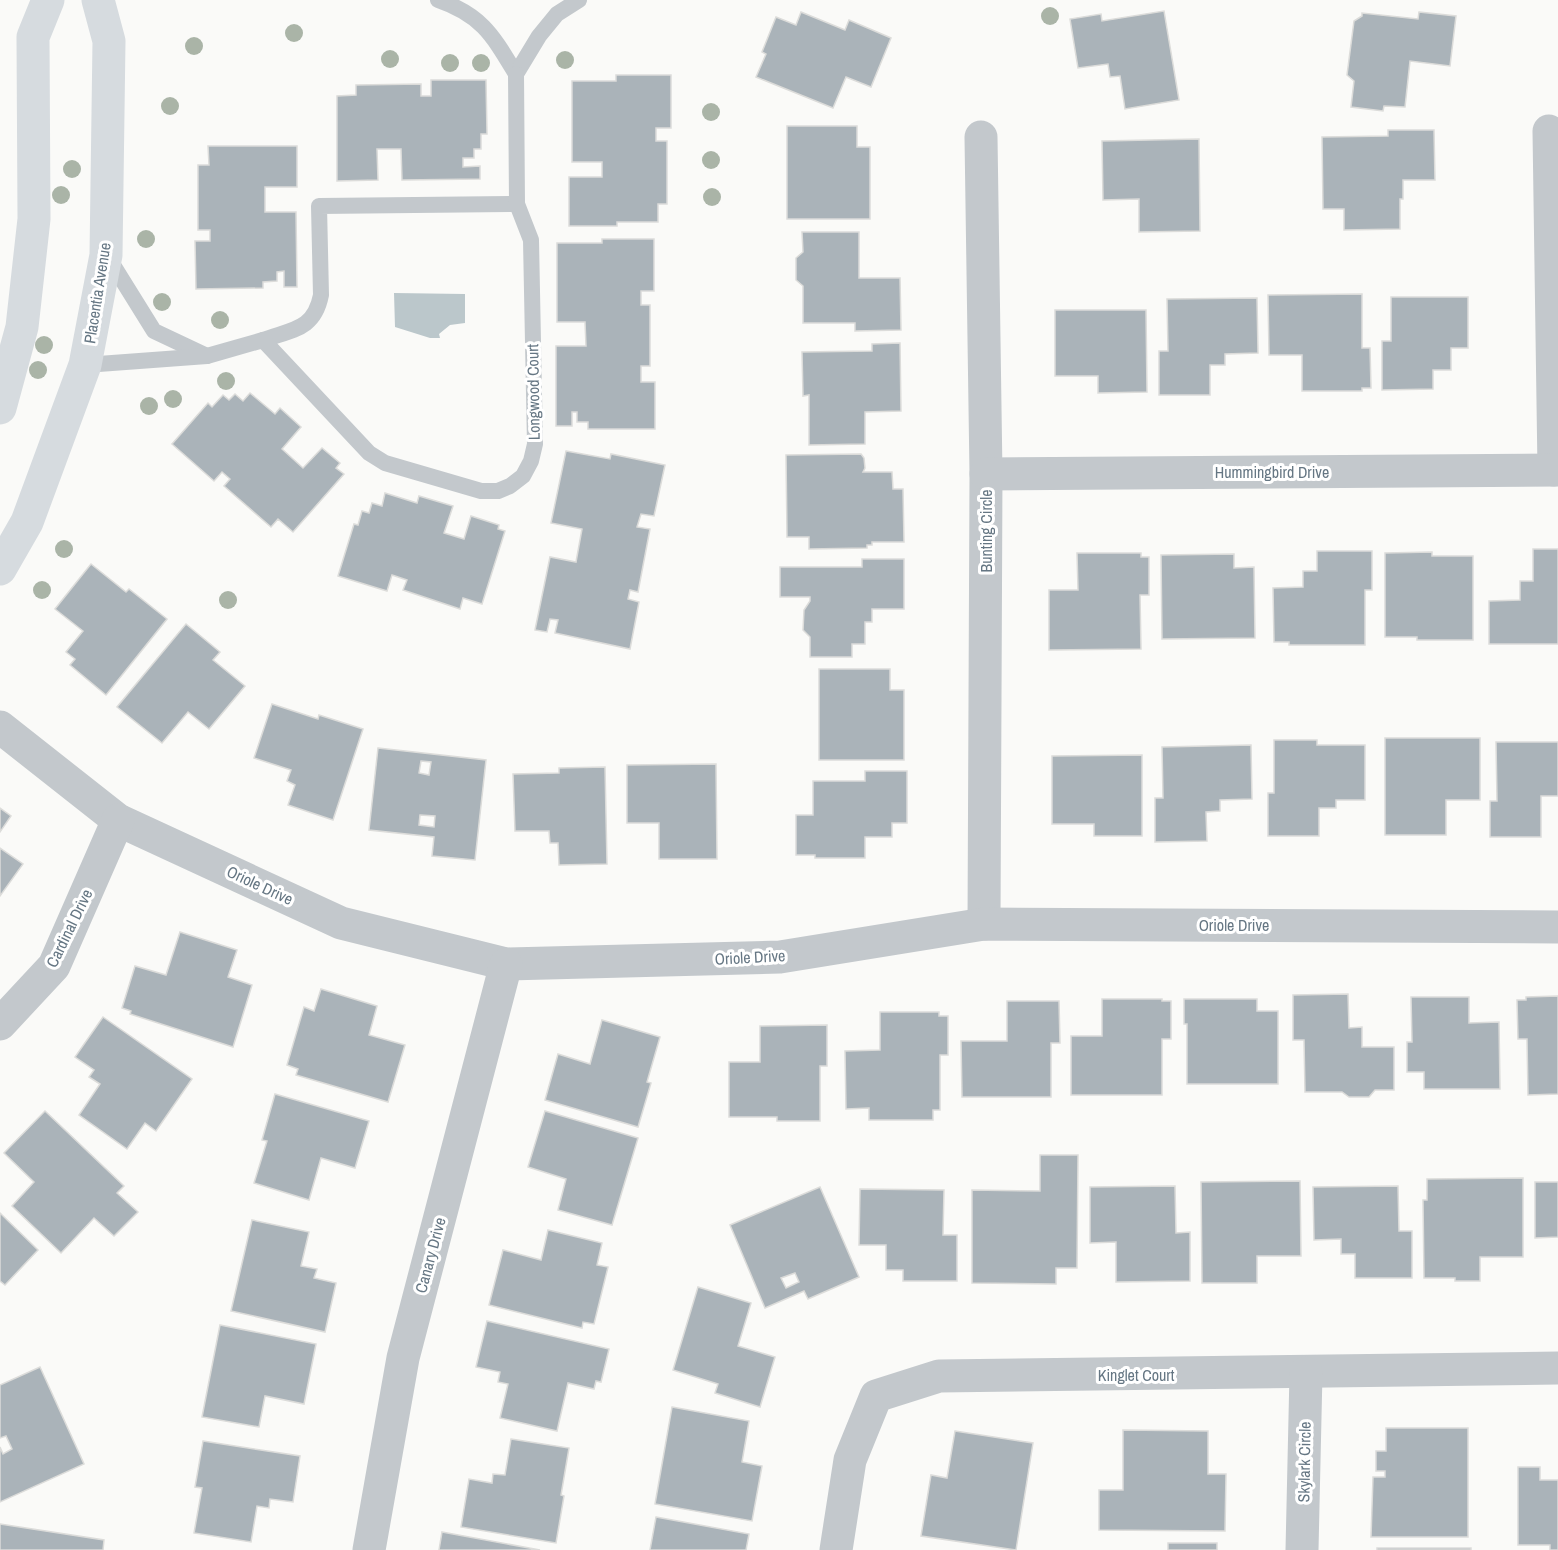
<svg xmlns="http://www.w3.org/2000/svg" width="1558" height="1550" font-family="'Archivo Narrow',sans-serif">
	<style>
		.water { fill: #bbc7cb }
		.building { fill: #aab3b9; stroke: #dcdcda; stroke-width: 1.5; fill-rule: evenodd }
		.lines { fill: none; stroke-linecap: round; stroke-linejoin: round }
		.lane { stroke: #c3c8cc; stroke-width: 16 }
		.street { stroke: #c3c8cc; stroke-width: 33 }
		.secondary { stroke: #d6dbdf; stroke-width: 33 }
		.tree { fill: #aab4a7 }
		.labels { text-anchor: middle; stroke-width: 6; stroke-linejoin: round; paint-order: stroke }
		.street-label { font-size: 16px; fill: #657683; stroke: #fff }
	</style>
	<rect width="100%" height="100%" fill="#fafaf8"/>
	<!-- water -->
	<polygon class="water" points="394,293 465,294 465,323 450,325 439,334 440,338 430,338 395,327"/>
	<!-- building -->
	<g class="building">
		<polygon points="1164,11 1179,100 1125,109 1120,76 1110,77 1108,64 1078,68 1070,19 1101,14 1102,21"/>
		<polygon points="801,12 845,30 849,20 891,38 871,87 846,77 833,108 756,77 766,54 762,52 776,17 796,25"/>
		<polygon points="1419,12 1456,16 1450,66 1410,61 1405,107 1384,106 1383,111 1351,107 1354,81 1347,75 1354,21 1362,16 1362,13 1418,19"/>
		<polygon points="616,75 671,75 671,128 656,128 656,141 667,141 667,204 658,204 658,222 617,222 617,226 569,226 569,177 602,177 602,162 572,162 572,81 616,81"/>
		<polygon points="431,80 486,80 487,134 481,134 481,149 474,149 474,158 463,158 463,167 480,166 480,179 402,180 401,149 377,149 378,180 337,181 337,96 356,95 356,85 421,84 421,96 431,96"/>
		<polygon points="787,126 857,126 857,147 870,147 870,219 787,219"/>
		<polygon points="1388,130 1434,130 1435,180 1403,180 1403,199 1400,199 1400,229 1344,230 1344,209 1323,209 1322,137 1388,136"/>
		<polygon points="1199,139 1200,231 1139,232 1139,199 1103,200 1102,141"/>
		<polygon points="208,146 297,146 297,187 265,187 265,212 296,212 297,287 284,287 284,271 277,272 277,281 263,282 263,288 196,289 195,241 210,241 210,230 198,230 198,165 209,165"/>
		<polygon points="802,232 859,232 859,278 900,278 901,330 855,331 855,323 803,323 803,286 796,280 796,258 803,252"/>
		<polygon points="602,239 654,239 654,291 641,291 641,305 650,305 650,366 641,366 641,382 655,382 655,429 588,429 588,422 577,422 577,412 572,412 572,426 556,426 556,346 586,346 585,322 557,322 557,243 602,243"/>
		<polygon points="1362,294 1362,348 1370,348 1371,388 1362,388 1362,391 1302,391 1302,355 1269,355 1268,295"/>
		<polygon points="1391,297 1468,297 1468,348 1451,348 1451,370 1433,370 1433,389 1382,390 1382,341 1391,341"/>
		<polygon points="1257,298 1258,353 1225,354 1225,365 1210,365 1210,395 1159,395 1159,351 1168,351 1167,299"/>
		<polygon points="1055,310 1146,310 1147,392 1098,393 1098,376 1055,376"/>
		<polygon points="900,343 901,411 865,412 865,444 809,445 809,395 803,396 802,352 872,351 872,344"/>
		<polygon points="250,393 275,414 280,408 301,427 282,449 303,468 322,448 340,463 336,468 344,474 293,532 278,519 271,527 224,486 230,479 222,472 214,481 172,444 208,403 212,407 223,395 229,400 235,394 243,401"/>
		<polygon points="566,451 610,459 611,454 665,465 654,516 641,514 637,527 650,529 638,592 630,590 628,599 639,602 630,649 555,633 558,620 550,619 547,632 535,630 550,557 576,562 582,529 551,523"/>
		<polygon points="861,454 864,458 865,468 863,472 892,472 893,489 903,489 904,542 872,542 872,545 867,545 867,548 809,549 809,537 787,537 786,455"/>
		<polygon points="385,493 417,503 419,496 453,506 444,533 464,539 471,516 499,525 498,529 505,531 482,604 463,598 460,609 403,590 407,580 392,575 387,591 338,576 354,524 358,525 362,511 369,513 372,503 382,506"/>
		<polygon points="1533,549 1558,549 1558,644 1489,644 1489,601 1520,600 1520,581 1533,581"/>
		<polygon points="1317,551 1372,551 1372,590 1365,590 1365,645 1289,645 1289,642 1274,642 1273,588 1303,587 1303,571 1317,571"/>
		<polygon points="1432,552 1432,556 1473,556 1473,640 1417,640 1417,637 1385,637 1385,553"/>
		<polygon points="1077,553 1141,553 1141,557 1149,557 1149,595 1140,595 1141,649 1049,650 1049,590 1078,590"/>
		<polygon points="1234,554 1234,568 1254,567 1255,638 1162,639 1161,555"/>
		<polygon points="862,559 904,559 904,609 872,609 872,622 865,622 865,644 852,644 852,657 810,657 810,637 803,630 804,610 810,601 810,597 780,597 780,567 862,567"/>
		<polygon points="91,564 126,592 129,589 167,619 106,695 70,665 75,659 66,652 83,631 55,609"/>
		<polygon points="186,624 220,652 213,660 245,686 209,729 188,712 162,743 117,707"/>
		<polygon points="819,669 890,669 890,690 904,690 904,760 819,760"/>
		<polygon points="272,704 318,719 319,715 363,729 333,820 288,805 295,785 287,781 291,770 254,758"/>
		<polygon points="1385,738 1480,738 1480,800 1446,800 1446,835 1385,835"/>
		<polygon points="1274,740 1317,740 1317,745 1365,745 1365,800 1336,800 1336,808 1319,808 1319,836 1268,836 1268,793 1274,793"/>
		<polygon points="1496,742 1558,742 1558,796 1541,796 1541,837 1490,837 1490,801 1497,801"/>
		<polygon points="1251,745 1252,799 1220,800 1220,811 1206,812 1207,841 1155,842 1155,798 1163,798 1162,747"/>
		<path d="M 378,748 L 486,760 L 475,860 L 432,856 L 434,837 L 369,830 ZM 421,761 L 431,762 L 429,775 L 419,773 ZM 420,815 L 435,816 L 434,827 L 419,825 Z"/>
		<polygon points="1142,755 1142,836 1094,836 1094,824 1052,824 1052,756"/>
		<polygon points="716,764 717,859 659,859 659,823 627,823 627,765"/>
		<polygon points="605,767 607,864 559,865 558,843 550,843 549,831 515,831 513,774 559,773 559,768"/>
		<polygon points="865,771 907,771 907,823 892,823 892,837 865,837 865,858 815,858 815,855 796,855 796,815 813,815 813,781 865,781"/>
		<polygon points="0,808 11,816 0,832"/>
		<polygon points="0,848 23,864 0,896"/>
		<polygon points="180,932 237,950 228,977 252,985 233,1047 130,1014 131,1011 122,1008 135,966 166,975"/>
		<polygon points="321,989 377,1006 369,1035 405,1045 388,1102 296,1075 298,1069 287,1065 304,1007 314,1011"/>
		<polygon points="1348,994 1349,1028 1362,1027 1362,1047 1394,1047 1394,1090 1375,1090 1369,1097 1349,1097 1342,1092 1305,1092 1304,1040 1293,1040 1293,995"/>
		<polygon points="1558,996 1558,1094 1528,1095 1527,1039 1518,1039 1517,1000 1526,1000 1526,997"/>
		<polygon points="1411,997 1469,997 1469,1023 1499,1022 1500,1089 1424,1089 1424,1072 1407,1072 1407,1042 1412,1042"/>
		<polygon points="1102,999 1162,999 1162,1001 1171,1001 1171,1039 1162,1039 1162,1095 1071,1095 1071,1036 1102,1036"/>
		<polygon points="1184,999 1257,999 1257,1011 1278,1011 1278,1084 1187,1084 1187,1024 1184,1024"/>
		<polygon points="1007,1001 1059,1001 1060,1043 1051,1043 1051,1097 962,1097 961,1041 1007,1041"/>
		<polygon points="880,1012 939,1012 939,1016 948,1016 948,1055 940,1055 940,1110 933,1110 933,1120 869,1120 869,1108 846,1109 845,1051 880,1050"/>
		<polygon points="103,1017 192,1079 156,1131 145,1123 127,1149 79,1115 100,1084 89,1077 94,1070 75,1057"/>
		<polygon points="602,1020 660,1037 647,1082 651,1083 638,1127 545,1100 558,1054 590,1064"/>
		<polygon points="827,1025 827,1066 820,1066 820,1121 777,1121 777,1117 729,1117 729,1062 760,1062 760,1026"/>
		<polygon points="275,1094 369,1121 355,1168 321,1158 309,1200 254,1183 267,1141 262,1140"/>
		<polygon points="45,1111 124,1186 117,1193 138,1212 114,1236 94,1218 61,1253 12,1206 34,1182 4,1153"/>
		<polygon points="545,1111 638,1138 612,1225 558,1210 566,1179 528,1167"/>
		<polygon points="1040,1155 1078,1155 1077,1268 1056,1268 1056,1284 972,1283 972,1190 1040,1191"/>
		<polygon points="1523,1178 1523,1257 1480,1257 1480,1281 1455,1281 1455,1278 1424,1278 1423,1200 1427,1200 1427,1179"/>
		<polygon points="1300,1181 1301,1256 1257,1256 1257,1283 1202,1283 1201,1182"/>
		<polygon points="1535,1182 1558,1182 1558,1237 1535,1238"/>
		<polygon points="1175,1186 1176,1233 1190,1232 1190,1281 1116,1282 1116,1242 1090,1243 1090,1187"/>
		<polygon points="1398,1186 1399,1231 1412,1231 1412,1278 1355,1278 1355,1254 1341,1254 1341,1239 1314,1240 1313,1187"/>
		<path d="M 820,1187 L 859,1277 L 808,1299 L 804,1291 L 765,1308 L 730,1225 ZM 795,1273 L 799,1282 L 786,1288 L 781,1278 Z"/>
		<polygon points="860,1189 944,1190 943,1235 957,1235 957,1281 903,1281 903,1270 886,1270 886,1245 859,1245"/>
		<polygon points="0,1213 38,1250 5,1285 0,1281"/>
		<polygon points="252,1220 309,1232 301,1266 317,1269 314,1278 336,1283 325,1332 231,1311"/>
		<polygon points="548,1230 602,1243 597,1265 608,1267 594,1324 583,1322 582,1328 489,1305 503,1250 541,1260"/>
		<polygon points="698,1287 751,1303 738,1346 775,1357 760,1407 715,1393 718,1384 673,1370"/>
		<polygon points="487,1321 609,1349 601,1382 596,1381 594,1389 568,1383 557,1431 500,1418 508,1384 498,1382 500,1372 476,1367"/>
		<polygon points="220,1325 316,1344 304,1404 265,1396 259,1427 202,1417"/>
		<polygon points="40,1367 84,1464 0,1502 0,1447 3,1454 12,1449 6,1436 0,1438 0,1385"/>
		<polygon points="672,1407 749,1421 742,1462 762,1466 752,1521 655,1504"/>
		<polygon points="1386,1428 1468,1428 1468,1537 1371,1537 1373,1477 1385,1477 1385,1471 1376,1471 1376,1451 1386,1451"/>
		<polygon points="1123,1430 1208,1431 1208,1474 1226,1474 1225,1531 1099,1530 1099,1490 1123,1490"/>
		<polygon points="955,1431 1033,1443 1016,1550 921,1536 931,1475 947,1478"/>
		<polygon points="511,1439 569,1448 561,1495 564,1496 556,1543 461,1527 469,1479 492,1483 493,1474 505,1475"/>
		<polygon points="203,1441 300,1456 293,1502 270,1499 269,1508 257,1506 251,1542 194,1533 202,1488 195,1487"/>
		<polygon points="1518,1467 1540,1467 1540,1480 1558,1480 1558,1550 1550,1550 1550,1545 1518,1545"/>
		<polygon points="656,1517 749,1534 746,1550 650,1550"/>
		<polygon points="0,1524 104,1540 103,1550 0,1550"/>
		<polygon points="442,1532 540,1550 439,1550"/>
		<rect x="1168" y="1543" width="49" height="7"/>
		<rect x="1377" y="1548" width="94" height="2"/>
	</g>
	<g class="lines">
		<!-- lane -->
		<g class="lane">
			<path d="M 438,0 C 482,15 493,36 516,74"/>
			<polyline points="516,74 539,36 557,14 579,0"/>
			<polyline points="108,257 154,331 207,356"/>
			<path d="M 263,340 C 293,329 314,330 321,295 L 319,206 L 517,204"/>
			<polyline points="85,365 207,356 263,340 369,453 385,463 481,491 498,491 510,486 523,476 531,461 535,444 531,240 517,204 516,74"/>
		</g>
		<!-- street -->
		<g class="street">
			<polyline points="1549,131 1554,470"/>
			<polyline points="981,137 986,474 984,924"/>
			<polyline points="986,474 1558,470"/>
			<polyline points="0,727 118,820 341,923 506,964 780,957 984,924 1558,927"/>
			<polyline points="0,1024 54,966 118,820"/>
			<polyline points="369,1550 403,1358 506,964"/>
			<polyline points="836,1550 850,1460 876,1396 939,1376 1558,1368"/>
			<polyline points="1302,1550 1306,1373"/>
		</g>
		<!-- secondary -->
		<g class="secondary">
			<polyline points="0,408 22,327 34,219 33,37 48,0"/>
			<polyline points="0,569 27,522 85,365 106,255 109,41 98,0"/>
		</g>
	</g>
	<!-- trees -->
	<g class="tree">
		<circle cx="1050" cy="16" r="9"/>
		<circle cx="294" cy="33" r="9"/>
		<circle cx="194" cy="46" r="9"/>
		<circle cx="390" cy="59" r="9"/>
		<circle cx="565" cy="60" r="9"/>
		<circle cx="450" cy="63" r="9"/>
		<circle cx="481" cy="63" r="9"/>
		<circle cx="170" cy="106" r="9"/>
		<circle cx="711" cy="112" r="9"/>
		<circle cx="711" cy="160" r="9"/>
		<circle cx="72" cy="169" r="9"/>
		<circle cx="61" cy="195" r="9"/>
		<circle cx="712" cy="197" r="9"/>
		<circle cx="146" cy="239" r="9"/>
		<circle cx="162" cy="302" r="9"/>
		<circle cx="220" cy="320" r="9"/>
		<circle cx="44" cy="345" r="9"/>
		<circle cx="38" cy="370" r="9"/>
		<circle cx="226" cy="381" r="9"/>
		<circle cx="173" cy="399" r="9"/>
		<circle cx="149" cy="406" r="9"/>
		<circle cx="64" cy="549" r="9"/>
		<circle cx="42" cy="590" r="9"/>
		<circle cx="228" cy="600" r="9"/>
	</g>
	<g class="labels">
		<!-- street labels -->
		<g class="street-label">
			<text transform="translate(97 293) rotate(-81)" y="6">Placentia Avenue</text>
			<text transform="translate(533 392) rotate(-91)" y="6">Longwood Court</text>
			<text x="1272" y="478">Hummingbird Drive</text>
			<text transform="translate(986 531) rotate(-90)" y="6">Bunting Circle</text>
			<text transform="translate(260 885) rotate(25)" y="6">Oriole Drive</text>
			<text x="1234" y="931">Oriole Drive</text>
			<text transform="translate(69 928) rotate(-64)" y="6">Cardinal Drive</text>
			<text transform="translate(750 957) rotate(-3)" y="6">Oriole Drive</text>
			<text transform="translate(430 1255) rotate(-75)" y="6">Canary Drive</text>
			<text x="1136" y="1381">Kinglet Court</text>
			<text transform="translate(1304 1462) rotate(-89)" y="6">Skylark Circle</text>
		</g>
	</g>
</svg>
